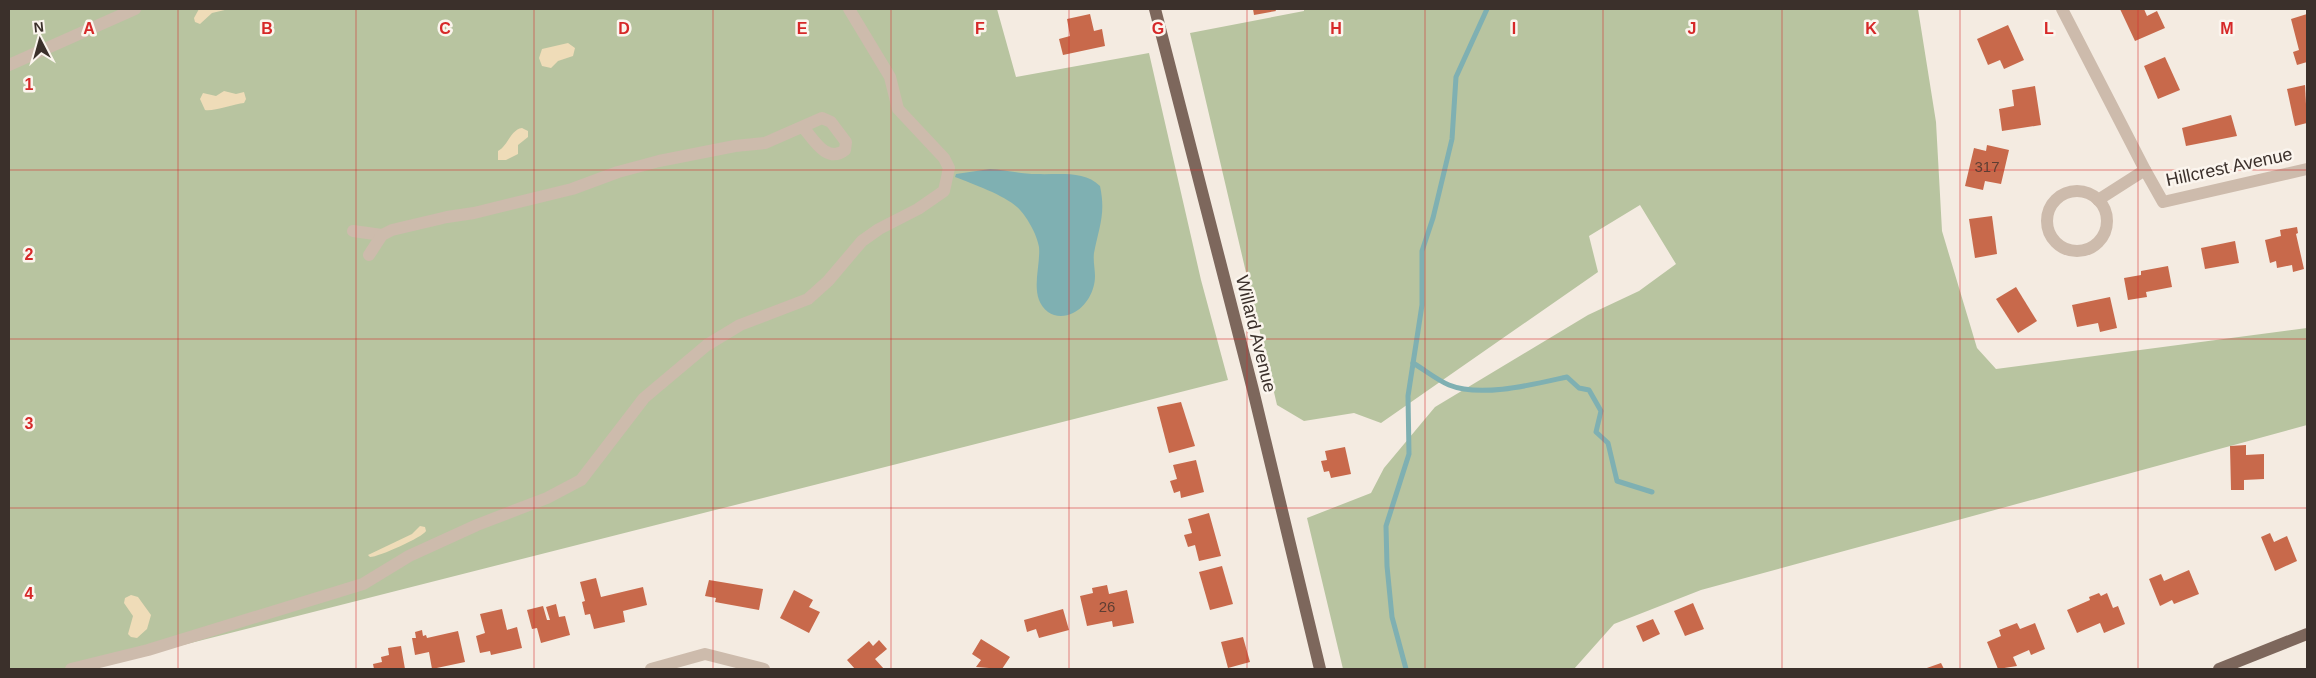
<svg xmlns="http://www.w3.org/2000/svg" width="2316" height="678" font-family="Helvetica,sans-serif">
	<style>
		.green { fill: #b8c4a0 }
		.sand { fill: #efdcb8 }
		.water { fill: #7fb0b2 }
		.lines { fill: none; stroke-linecap: round; stroke-linejoin: round }
		.stream { stroke: #7fb0b2; stroke-width: 5 }
		.building { fill: #c8694b }
		.minor { stroke: #cdbbac; stroke-width: 12 }
		.major { stroke: #7d675c; stroke-width: 12 }
		.grid { fill: none; stroke: #d62828; stroke-width: 1; stroke-opacity: 0.55 }
		.labels { text-anchor: middle; stroke-width: 5; stroke-linejoin: round; paint-order: stroke }
		.number-label { font-size: 15px; fill: #5e3e33 }
		.street-label { font-size: 18px; fill: #3b302b; stroke: #fbf5ee }
		.grid-label { font-size: 16px; text-anchor: middle; font-weight: bold; fill: #d62828; stroke: #fbf5ee; stroke-width: 5; stroke-linejoin: round; paint-order: stroke }
	</style>
	<rect width="100%" height="100%" fill="#f4ebe1"/>
	<!-- green -->
	<g class="green">
		<polygon points="9,9 997,9 1016,77 1149,53 1201,280 1228,380 88,669 9,669"/>
		<polygon points="1304,9 1918,9 1936,122 1942,231 1977,348 1996,369 2307,328 2307,425 1701,590 1614,624 1574,669 1343,669 1307,518 1371,493 1384,468 1435,407 1588,315 1639,291 1676,264 1640,205 1589,236 1598,272 1381,423 1354,413 1304,421 1277,405 1190,33 1304,11"/>
	</g>
	<!-- sand -->
	<g class="sand">
		<polygon points="199,9 229,9 212,13 200,24 195,22 194,18"/>
		<polygon points="568,43 575,48 573,56 558,61 551,68 542,66 539,58 542,49"/>
		<path d="M 224,91 L 236,94 L 244,92 L 246,99 L 244,103 C 234,104 212,112 205,110 L 200,99 L 203,93 L 216,96 Z"/>
		<path d="M 522,128 L 528,131 L 528,137 L 518,145 L 518,154 L 506,160 L 498,160 L 498,151 C 508,146 510,130 522,128 Z"/>
		<path d="M 420,526 L 425,527 L 426,531 C 423,537 379,557 370,557 L 368,555 L 412,534 Z"/>
		<polygon points="131,595 138,597 151,615 147,629 137,638 131,637 128,634 133,616 124,603 125,598"/>
	</g>
	<!-- water -->
	<path class="water" d="M 990,169 C 1006,170 1021,174 1037,174 C 1058,175 1084,170 1100,186 C 1106,214 1099,227 1094,253 C 1093,261 1095,269 1095,276 C 1095,291 1086,307 1073,313 C 1065,317 1055,317 1048,312 C 1028,297 1041,267 1039,247 C 1037,234 1026,215 1017,207 C 1004,195 973,184 955,177 L 956,174 Z"/>
	<g class="lines">
		<!-- stream -->
		<g class="stream">
			<path d="M 1413,363 C 1425,370 1437,380 1449,385 C 1481,398 1535,384 1567,377 L 1579,388 L 1589,390 L 1601,411 L 1596,432 L 1608,443 L 1617,481 L 1652,492"/>
			<polyline points="1406,669 1392,617 1387,566 1386,526 1409,454 1408,396 1422,305 1422,251 1433,218 1452,139 1456,77 1487,9"/>
		</g>
	</g>
	<!-- building -->
	<g class="building">
		<polygon points="1253,9 1275,9 1276,11 1254,15"/>
		<polygon points="2120,9 2144,9 2147,16 2157,11 2165,28 2135,41"/>
		<polygon points="1090,14 1094,31 1102,29 1105,46 1063,55 1059,39 1070,36 1067,19"/>
		<polygon points="2307,14 2307,62 2297,65 2293,52 2299,50 2291,19"/>
		<polygon points="2008,25 2024,60 2004,69 2000,60 1988,65 1977,39"/>
		<polygon points="2165,57 2180,90 2158,99 2144,66"/>
		<polygon points="2305,85 2307,123 2295,126 2287,89"/>
		<polygon points="2035,86 2041,125 2002,131 1999,109 2014,106 2012,90"/>
		<polygon points="2231,115 2237,136 2186,146 2182,128"/>
		<polygon points="1987,145 2009,150 2001,184 1985,181 1983,190 1965,186 1974,148 1986,151"/>
		<polygon points="1992,216 1997,254 1975,258 1969,219"/>
		<polygon points="2297,227 2298,233 2296,234 2304,269 2293,272 2292,265 2277,268 2276,261 2270,263 2265,240 2281,236 2280,230"/>
		<polygon points="2235,241 2239,263 2205,269 2201,248"/>
		<polygon points="2168,266 2172,287 2146,292 2147,297 2128,300 2124,278 2141,275 2141,271"/>
		<polygon points="2016,287 2037,321 2018,333 1996,299"/>
		<polygon points="2110,297 2117,328 2100,332 2098,323 2077,327 2072,305"/>
		<polygon points="1181,402 1195,446 1169,453 1157,407"/>
		<polygon points="2246,445 2246,455 2264,454 2264,479 2244,480 2244,490 2231,490 2230,446"/>
		<polygon points="1345,447 1351,474 1331,478 1329,471 1324,472 1321,461 1327,460 1325,451"/>
		<polygon points="1196,460 1204,492 1181,498 1180,491 1174,493 1170,481 1177,479 1173,465"/>
		<polygon points="1209,513 1221,556 1199,561 1195,545 1188,547 1184,535 1192,533 1188,519"/>
		<polygon points="2270,533 2274,542 2287,536 2297,561 2275,571 2261,537"/>
		<polygon points="1222,566 1233,604 1210,610 1199,572"/>
		<polygon points="2189,570 2199,594 2174,604 2172,600 2160,606 2149,579 2161,574 2164,581"/>
		<polygon points="596,578 601,597 643,587 647,605 623,611 625,622 594,629 590,614 585,615 582,602 585,601 580,582"/>
		<polygon points="709,580 763,589 759,610 715,602 716,598 705,596"/>
		<polygon points="1107,585 1109,594 1127,590 1134,623 1113,627 1112,621 1087,626 1080,596 1093,593 1092,588"/>
		<polygon points="794,590 813,600 809,607 820,612 809,633 780,618"/>
		<polygon points="2099,593 2101,596 2107,593 2113,608 2118,606 2125,624 2104,633 2100,623 2077,633 2067,610 2090,600 2089,597"/>
		<polygon points="1693,603 1704,629 1685,636 1674,611"/>
		<polygon points="556,604 559,617 565,616 570,635 541,643 537,628 532,629 527,610 543,606 547,620 550,620 546,607"/>
		<polygon points="502,609 507,630 517,627 522,648 491,655 490,651 480,653 476,636 485,633 480,614"/>
		<polygon points="1063,609 1069,630 1039,638 1036,629 1027,632 1024,620"/>
		<polygon points="1653,619 1660,634 1643,642 1636,626"/>
		<polygon points="2017,623 2020,629 2035,623 2045,649 2031,655 2029,650 2013,657 2017,666 1998,669 1987,642 2001,636 1999,630"/>
		<polygon points="422,630 423,636 426,635 427,638 458,631 465,662 432,669 429,652 415,655 412,638 416,638 415,632"/>
		<polygon points="1243,637 1250,662 1228,668 1221,642"/>
		<polygon points="981,639 1010,657 1002,669 976,667 981,660 972,654"/>
		<polygon points="879,640 887,649 875,659 884,669 855,669 847,660 869,641 873,646"/>
		<polygon points="401,646 405,669 374,669 373,664 382,662 381,657 389,655 388,648"/>
		<polygon points="1941,663 1944,669 1924,669"/>
	</g>
	<g class="lines">
		<!-- minor -->
		<g class="minor">
			<polyline points="2062,9 2145,170 2163,202 2307,169"/>
			<polyline points="9,65 135,9"/>
			<circle cx="2077" cy="221" r="30"/>
			<polyline points="2098,200 2145,170"/>
			<polyline points="353,231 382,235"/>
			<path d="M 369,255 L 382,235 L 392,230 L 447,217 L 474,213 L 572,189 L 618,172 L 659,161 L 735,146 L 765,143 L 822,118 L 831,122 L 846,142 L 845,150 C 827,164 814,140 803,127"/>
			<polyline points="71,669 148,650 363,584 409,556 477,525 547,498 581,480 644,398 707,345 740,325 808,299 828,281 862,241 879,229 918,209 944,191 949,168 944,158 898,109 890,77 849,9"/>
			<polyline points="651,669 705,654 764,669"/>
		</g>
		<!-- major -->
		<g class="major">
			<polyline points="1155,9 1253,390 1320,669"/>
			<polyline points="2219,669 2307,634"/>
		</g>
	</g>
	<!-- grid -->
	<path class="grid" d="M 178,9 L 178,669M 356,9 L 356,669M 534,9 L 534,669M 713,9 L 713,669M 891,9 L 891,669M 1069,9 L 1069,669M 1247,9 L 1247,669M 1425,9 L 1425,669M 1603,9 L 1603,669M 1782,9 L 1782,669M 1960,9 L 1960,669M 2138,9 L 2138,669M 9,170 L 2307,170M 9,339 L 2307,339M 9,508 L 2307,508"/>
	<g class="labels">
		<!-- number labels -->
		<g class="number-label">
			<text x="1987" y="172">317</text>
			<text x="1107" y="612">26</text>
		</g>
		<!-- street labels -->
		<g class="street-label">
			<text transform="translate(2229 167) rotate(-12)" y="6">Hillcrest Avenue</text>
			<text transform="translate(1256 334) rotate(76)" y="6">Willard Avenue</text>
		</g>
	</g>
	<g class="grid-label">
		<text x="89" y="34">A</text>
		<text x="267" y="34">B</text>
		<text x="445" y="34">C</text>
		<text x="624" y="34">D</text>
		<text x="802" y="34">E</text>
		<text x="980" y="34">F</text>
		<text x="1158" y="34">G</text>
		<text x="1336" y="34">H</text>
		<text x="1514" y="34">I</text>
		<text x="1692" y="34">J</text>
		<text x="1871" y="34">K</text>
		<text x="2049" y="34">L</text>
		<text x="2227" y="34">M</text>
		<text x="29" y="90">1</text>
		<text x="29" y="260">2</text>
		<text x="29" y="429">3</text>
		<text x="29" y="599">4</text>
	</g>
	<!-- border -->
	<rect width="2316" height="678" fill="none" stroke="#3b302b" stroke-width="20"/>
	<!-- north arrow -->
	<g transform="translate(40 40) rotate(354)" stroke="#fbf5ee" stroke-width="4" paint-order="stroke">
	<path d="M0-4L9 19L0 12L-9 19Z" fill="#3b302b"/>
	<text y="-8" font-size="14" font-weight="bold" text-anchor="middle" fill="#3b302b">N</text>
	</g>
</svg>
